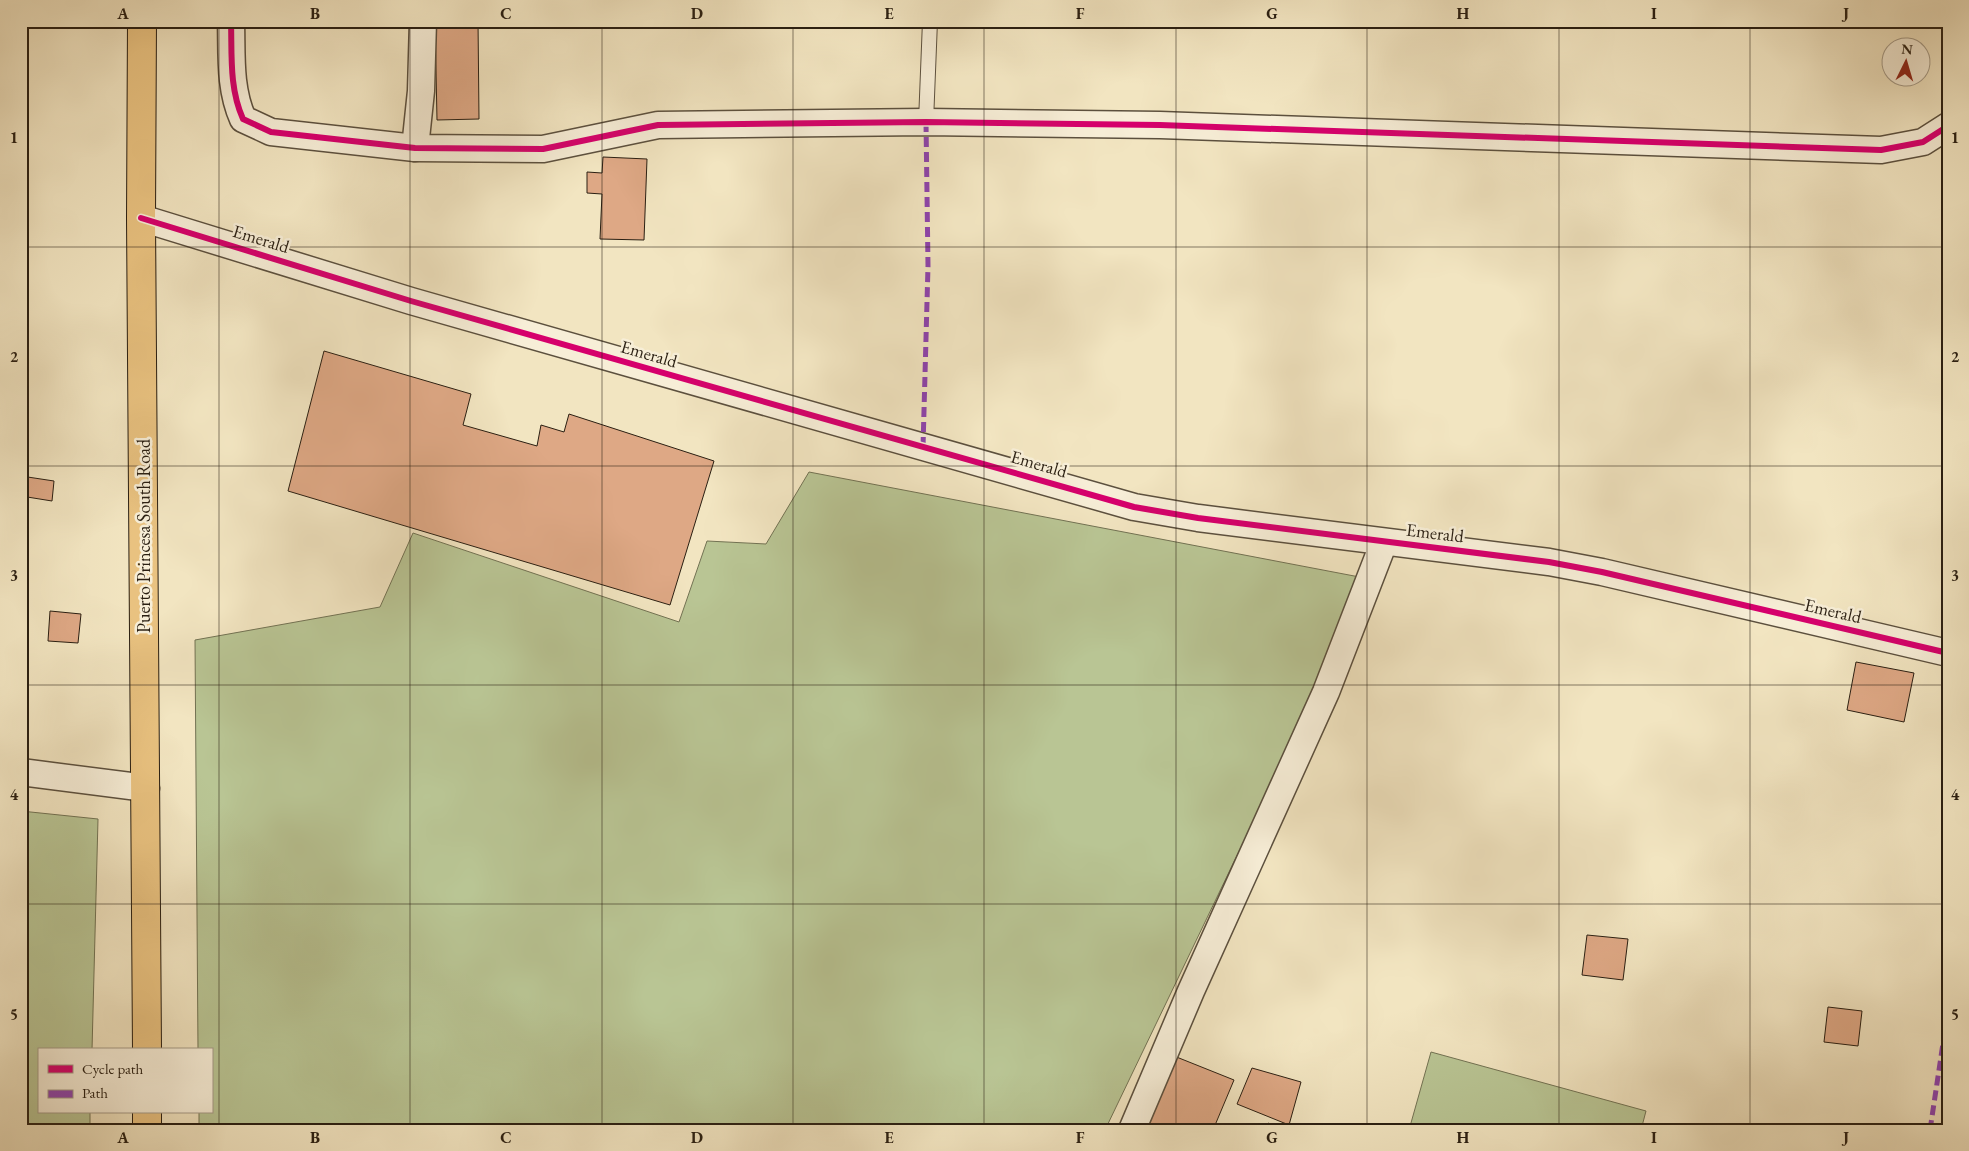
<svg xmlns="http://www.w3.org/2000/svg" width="1969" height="1151" font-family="'EB Garamond',serif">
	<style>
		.green { fill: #b9c594; stroke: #727253 }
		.building { fill: #dea885; stroke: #2a1f12 }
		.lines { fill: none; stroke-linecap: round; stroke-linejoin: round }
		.service-casing { stroke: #5c503e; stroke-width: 16 }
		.minor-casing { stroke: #5c503e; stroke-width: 29 }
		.primary-casing { stroke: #2a1f12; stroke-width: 30 }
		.service { stroke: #f7eed7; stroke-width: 14 }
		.minor { stroke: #f7eed7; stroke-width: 26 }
		.primary { stroke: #e9c280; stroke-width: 28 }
		.quiet { stroke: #8e44ad; stroke-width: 5; stroke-dasharray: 10 5; stroke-linecap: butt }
		.cycleway-casing { stroke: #f7eed7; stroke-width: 9 }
		.cycleway { stroke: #d6006c; stroke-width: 6 }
		.grid { fill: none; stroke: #2a1f12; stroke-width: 1; stroke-opacity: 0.55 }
		.labels { text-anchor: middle; stroke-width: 5; stroke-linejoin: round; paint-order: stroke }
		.street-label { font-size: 18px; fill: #2a1f12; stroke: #f7eed7 }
		.neatline { fill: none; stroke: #2a1f12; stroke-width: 2 }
		.grid-label { font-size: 16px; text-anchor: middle; font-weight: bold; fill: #2a1f12 }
	</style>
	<rect width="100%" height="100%" fill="#f2e5c1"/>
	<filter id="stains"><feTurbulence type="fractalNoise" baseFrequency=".004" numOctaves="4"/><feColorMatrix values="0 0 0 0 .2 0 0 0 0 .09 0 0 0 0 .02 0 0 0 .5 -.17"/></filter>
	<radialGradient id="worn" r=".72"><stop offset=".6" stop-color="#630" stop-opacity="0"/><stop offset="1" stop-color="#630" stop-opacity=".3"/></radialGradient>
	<!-- green -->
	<g class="green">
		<polygon points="809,472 1370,579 1105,1130 199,1130 199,1112 211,1112 211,1050 198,1050 195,640 380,607 413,533 679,622 707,541 766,544"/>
		<polygon points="21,811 98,819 92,1050 39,1050 39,1112 90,1112 90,1130 21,1130"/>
		<polygon points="1431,1052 1646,1111 1641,1130 1409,1130"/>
	</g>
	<!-- building -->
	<g class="building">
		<polygon points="435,21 478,21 479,119 437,120"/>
		<polygon points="603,157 647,159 644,240 600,239 602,194 587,193 587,172 602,173"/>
		<polygon points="324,351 471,394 463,425 537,446 541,425 564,432 569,414 714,461 670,605 288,491"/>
		<polygon points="21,476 54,481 52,501 21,496"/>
		<polygon points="50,611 81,614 78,643 48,641"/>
		<polygon points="1856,662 1914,673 1904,722 1847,710"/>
		<polygon points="1587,935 1628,939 1623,980 1582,975"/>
		<polygon points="1828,1007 1862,1011 1858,1046 1824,1042"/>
		<polygon points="1174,1056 1234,1080 1213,1130 1142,1130"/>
		<polygon points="1252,1068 1301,1082 1289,1125 1237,1104"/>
		<polygon points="1268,1123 1281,1130 1263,1130"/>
	</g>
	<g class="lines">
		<!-- service casing -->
		<g class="service-casing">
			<polyline id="service" points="926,122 930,21"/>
		</g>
		<!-- minor casing -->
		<g class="minor-casing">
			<g id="minor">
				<path d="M 231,21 C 232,54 229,88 243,119 L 271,132 L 415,148 L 543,149 L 658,125 L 926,122 L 1160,125 L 1881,150 L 1923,142 L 1948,126"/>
				<polyline points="415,148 421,91 423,21"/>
				<polyline points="141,218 411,301 1134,507 1198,518 1549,562 1602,572 1948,653"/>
				<polyline points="21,772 146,788"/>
				<polyline points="1132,1130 1191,991 1326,692 1384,542"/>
			</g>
		</g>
		<!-- primary casing -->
		<g class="primary-casing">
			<g id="primary">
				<polyline points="142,21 141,218 147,1050"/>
				<polyline points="147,1112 147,1130"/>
			</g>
		</g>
		<!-- service -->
		<use href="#service" class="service"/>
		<!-- minor -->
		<use href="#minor" class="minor"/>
		<!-- primary -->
		<use href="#primary" class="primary"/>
		<!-- quiet -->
		<g class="quiet">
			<polyline points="923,447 928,266 926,122"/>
			<polyline points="1930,1130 1948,1010"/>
		</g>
		<!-- cycleway casing -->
		<g class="cycleway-casing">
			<g id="cycleway">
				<path d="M 231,21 C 232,54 229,88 243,119 L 271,132 L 415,148 L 543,149 L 658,125 L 926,122 L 1160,125 L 1881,150 L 1923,142 L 1948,126"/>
				<polyline points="141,218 411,301 1134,507 1198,518 1549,562 1602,572 1948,653"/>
			</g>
		</g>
		<!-- cycleway -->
		<use href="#cycleway" class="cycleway"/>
	</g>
	<!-- grid -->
	<path class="grid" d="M 219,21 L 219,1130M 410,21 L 410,1130M 602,21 L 602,1130M 793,21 L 793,1130M 984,21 L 984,1130M 1176,21 L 1176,1130M 1367,21 L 1367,1130M 1559,21 L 1559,1130M 1750,21 L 1750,1130M 21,247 L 1948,247M 21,466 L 1948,466M 21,685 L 1948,685M 21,904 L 1948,904"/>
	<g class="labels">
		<!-- street labels -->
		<g class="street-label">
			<text transform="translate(261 239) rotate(17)" y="6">Emerald</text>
			<text transform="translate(649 354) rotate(16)" y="6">Emerald</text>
			<text transform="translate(1039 464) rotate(16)" y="6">Emerald</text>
			<text transform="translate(1435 533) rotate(7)" y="6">Emerald</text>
			<text transform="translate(144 536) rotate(-90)" y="6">Puerto Princesa South Road</text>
			<text transform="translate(1833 611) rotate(13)" y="6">Emerald</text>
		</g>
	</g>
	<!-- margin -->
	<rect width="1969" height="1151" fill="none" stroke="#f2e5c1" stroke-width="55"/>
	<!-- legend -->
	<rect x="38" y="1048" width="175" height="65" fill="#f7eed7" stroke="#a59b88"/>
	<rect x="48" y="1065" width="25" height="8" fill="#d6006c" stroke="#a59b88"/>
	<text x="82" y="1074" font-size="15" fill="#2a1f12">Cycle path</text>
	<rect x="48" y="1090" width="25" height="8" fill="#8e44ad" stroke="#a59b88"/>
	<text x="82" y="1098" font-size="15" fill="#2a1f12">Path</text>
	<!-- north arrow -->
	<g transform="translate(1906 62) rotate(5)"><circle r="24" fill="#f7eed7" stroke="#a59b88"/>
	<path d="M0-4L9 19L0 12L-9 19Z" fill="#8f2418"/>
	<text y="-8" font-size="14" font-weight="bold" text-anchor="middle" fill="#2a1f12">N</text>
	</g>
	<rect x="28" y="28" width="1914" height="1096" class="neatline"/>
	<g class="grid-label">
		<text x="123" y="19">A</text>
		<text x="315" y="19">B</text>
		<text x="506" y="19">C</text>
		<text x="697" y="19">D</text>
		<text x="889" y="19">E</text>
		<text x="1080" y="19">F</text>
		<text x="1272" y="19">G</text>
		<text x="1463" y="19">H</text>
		<text x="1654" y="19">I</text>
		<text x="1846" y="19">J</text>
		<text x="14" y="143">1</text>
		<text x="1955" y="143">1</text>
		<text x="14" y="362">2</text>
		<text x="1955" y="362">2</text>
		<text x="14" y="581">3</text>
		<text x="1955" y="581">3</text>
		<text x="14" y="800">4</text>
		<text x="1955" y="800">4</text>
		<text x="14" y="1020">5</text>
		<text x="1955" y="1020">5</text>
		<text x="123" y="1143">A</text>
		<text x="315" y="1143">B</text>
		<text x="506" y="1143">C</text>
		<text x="697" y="1143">D</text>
		<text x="889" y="1143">E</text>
		<text x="1080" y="1143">F</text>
		<text x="1272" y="1143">G</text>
		<text x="1463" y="1143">H</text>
		<text x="1654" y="1143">I</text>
		<text x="1846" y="1143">J</text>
	</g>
	<rect width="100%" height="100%" filter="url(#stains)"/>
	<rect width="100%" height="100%" fill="url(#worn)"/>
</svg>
